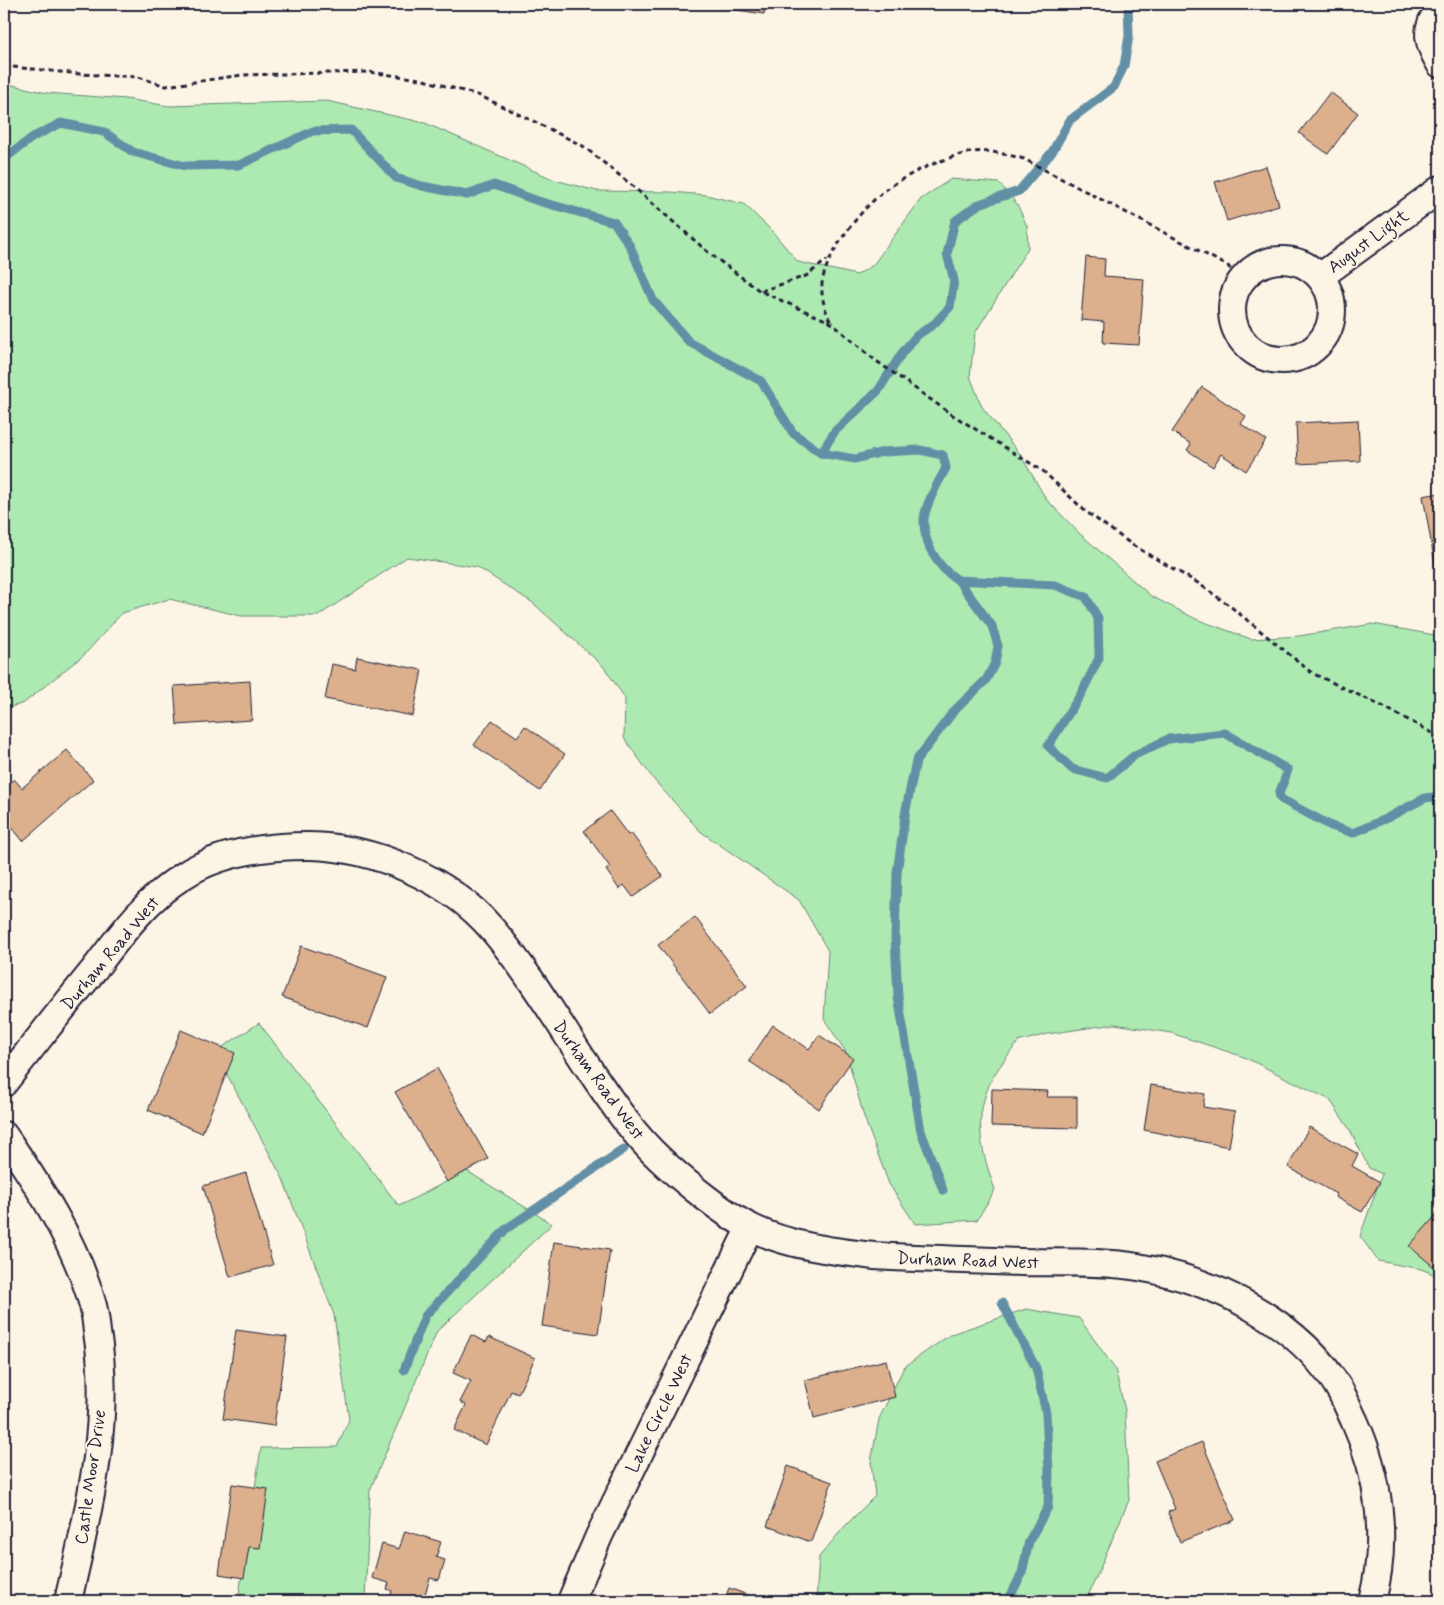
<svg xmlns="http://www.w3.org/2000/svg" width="1444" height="1605" font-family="Mynerve,sans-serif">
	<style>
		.green { fill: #adeab1; stroke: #688676 }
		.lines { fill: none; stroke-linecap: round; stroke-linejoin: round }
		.stream { stroke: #628fa6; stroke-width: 9 }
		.building { fill: #dcaf8d; stroke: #22223b }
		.minor-casing { stroke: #22223b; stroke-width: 30 }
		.path { stroke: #22223b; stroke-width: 3; stroke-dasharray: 5 4; stroke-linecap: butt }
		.minor { stroke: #fcf5e5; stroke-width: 26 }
		.labels { text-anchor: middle; stroke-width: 4; stroke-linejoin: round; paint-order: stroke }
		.street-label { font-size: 18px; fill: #22223b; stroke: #fcf5e5 }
	</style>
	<rect width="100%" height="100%" fill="#fcf5e5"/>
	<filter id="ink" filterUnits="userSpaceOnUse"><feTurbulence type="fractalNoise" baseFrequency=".02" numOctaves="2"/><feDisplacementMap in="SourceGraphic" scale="10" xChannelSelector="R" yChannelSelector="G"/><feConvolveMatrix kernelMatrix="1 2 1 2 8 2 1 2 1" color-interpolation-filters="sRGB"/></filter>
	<g filter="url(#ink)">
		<!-- green -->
		<g class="green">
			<path d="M 4,83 L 47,93 L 126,99 L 169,106 L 327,101 L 425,123 L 555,180 L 597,191 L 671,192 L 706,195 L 744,204 L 771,230 L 798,262 L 857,275 L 873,265 L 921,199 L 951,179 L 999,183 L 1017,204 L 1027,226 L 1028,248 L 975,333 L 970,376 L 982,407 L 1020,454 L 1046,499 L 1079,533 L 1151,596 L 1196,619 L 1251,639 L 1299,636 L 1373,624 L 1440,636 L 1440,1277 L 1421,1269 L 1378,1261 L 1360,1236 L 1382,1174 L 1369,1168 L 1350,1130 L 1330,1100 L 1244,1057 L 1171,1033 L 1115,1024 L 1047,1034 L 1018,1042 C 1010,1053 1000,1065 993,1077 C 972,1118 981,1150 995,1190 L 977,1220 L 915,1224 L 889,1184 L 864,1117 L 846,1052 L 824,1019 L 828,951 L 799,900 L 700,831 L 654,780 L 624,738 L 625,698 L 604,667 L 533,603 L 477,567 L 407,557 L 318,616 L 241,616 L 169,599 L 122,613 L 85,654 L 24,703 L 4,709 Z"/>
			<polygon points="259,1023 399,1206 467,1171 552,1224 437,1331 370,1490 365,1601 238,1601 261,1448 337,1447 349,1420 334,1315 283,1179 215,1052"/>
			<polygon points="1026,1309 1079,1318 1115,1369 1125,1410 1129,1500 1086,1601 816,1601 819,1557 845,1526 875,1496 871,1462 879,1419 904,1367 951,1334"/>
		</g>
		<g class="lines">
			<!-- stream -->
			<g class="stream">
				<path d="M 4,159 L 33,137 L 61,123 L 104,132 L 133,152 L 185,166 L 239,165 L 313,131 L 351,130 L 396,178 L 422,186 L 467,195 L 494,185 L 538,201 L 614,222 L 630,246 L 653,300 L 689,342 L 761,381 L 793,433 L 821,453 L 855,459 L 883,452 L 920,450 L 943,455 L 946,468 C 939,481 923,508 924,522 C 924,545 938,568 958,580 L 1055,585 L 1086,597 L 1098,618 L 1099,658 L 1081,694 L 1048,746 L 1072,769 L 1107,778 L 1135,755 L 1168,739 L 1225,733 L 1288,770 L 1279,794 L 1281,799 L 1331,826 L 1353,833 L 1387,818 L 1425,798 L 1440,796"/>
				<polyline points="821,453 835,431 878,391 902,353 916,336 934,324 950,307 954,280 947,254 955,221 979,204 1019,191 1052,152 1070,120 1114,87 1124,66 1129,36 1128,4"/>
				<polyline points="943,1190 921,1131 898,997 895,939 897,873 906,809 916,761 953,712 986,680 995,663 998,646 992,626 958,580"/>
				<polyline points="1002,1303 1036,1368 1046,1413 1049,1473 1048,1507 1029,1541 1022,1573 1008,1601"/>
				<polyline points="404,1370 425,1316 506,1229 624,1149"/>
			</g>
		</g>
		<!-- building -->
		<g class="building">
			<polygon points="695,4 765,4 764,14"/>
			<polygon points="1330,92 1358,113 1328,154 1299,133"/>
			<polygon points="1266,166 1279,205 1227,221 1215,182"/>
			<polygon points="1086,257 1105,259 1104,276 1144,279 1139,345 1103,343 1104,322 1081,320"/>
			<polygon points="1202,387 1246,416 1241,424 1266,440 1246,471 1221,454 1213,467 1187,450 1191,444 1172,432"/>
			<polygon points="1358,420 1360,461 1298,464 1296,423"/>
			<polygon points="1440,493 1440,587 1439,587 1423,496"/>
			<polygon points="357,657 422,670 413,716 325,699 332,664 355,669"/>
			<polygon points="250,681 252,720 177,725 174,686"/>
			<polygon points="492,720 517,737 525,726 565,754 540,791 474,745"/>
			<polygon points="67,750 93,780 23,841 4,818 4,788 14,779 22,788"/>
			<polygon points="610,811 628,835 631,833 663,876 633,897 624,885 619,889 606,870 610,867 584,831"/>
			<polygon points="695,917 747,986 710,1014 658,945"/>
			<polygon points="301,946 387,977 368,1028 282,997"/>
			<polygon points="773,1025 809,1049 819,1035 853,1058 819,1109 749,1061"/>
			<polygon points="181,1030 235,1053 202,1133 148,1110"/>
			<polygon points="437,1068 488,1159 447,1182 395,1092"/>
			<polygon points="1151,1085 1205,1094 1203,1107 1235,1112 1229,1147 1144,1130"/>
			<polygon points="992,1089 1048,1091 1047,1097 1077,1097 1077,1128 991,1126"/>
			<polygon points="1309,1127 1358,1154 1352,1166 1380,1182 1362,1212 1335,1197 1336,1194 1288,1167"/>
			<polygon points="246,1173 273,1265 230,1277 203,1186"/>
			<polygon points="1439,1212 1440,1213 1440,1272 1409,1246"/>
			<polygon points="554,1242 610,1250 598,1334 542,1326"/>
			<polygon points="236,1330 287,1337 274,1426 223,1419"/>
			<polygon points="471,1335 486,1342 489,1337 535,1358 518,1394 511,1391 486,1445 454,1430 466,1405 460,1402 471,1381 453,1373"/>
			<polygon points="886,1360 895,1397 814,1418 805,1380"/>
			<polygon points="1202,1442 1235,1520 1180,1542 1168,1512 1175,1509 1155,1461"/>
			<polygon points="788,1466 832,1482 811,1542 767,1526"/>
			<polygon points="232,1484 268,1489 260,1548 249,1547 244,1578 219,1574"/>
			<polygon points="405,1531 441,1542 436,1557 445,1560 439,1580 430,1578 423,1601 389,1601 392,1591 387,1589 389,1583 372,1578 382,1544 399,1549"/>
			<polygon points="729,1588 764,1601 724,1601"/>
		</g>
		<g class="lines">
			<!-- minor casing -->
			<g class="minor-casing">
				<g id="minor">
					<path d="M 1440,8 C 1423,29 1428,44 1440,64"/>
					<circle cx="1282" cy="310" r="50"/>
					<polyline points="1321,276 1440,189"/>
					<path d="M 4,1083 C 33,1045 63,1008 93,971 C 119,937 146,899 183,876 C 219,852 267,846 309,846 C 374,847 449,879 492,929 C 531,975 562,1029 596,1079 C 615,1107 635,1136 660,1159 C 682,1180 725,1215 752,1228 C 790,1246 832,1251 874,1256 C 923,1259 972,1260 1021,1262 C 1060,1263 1101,1261 1138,1267 C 1214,1280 1299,1321 1340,1390 C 1345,1399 1349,1410 1354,1420 C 1380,1477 1388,1541 1372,1601"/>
					<path d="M 4,1135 C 39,1186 75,1242 92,1302 C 95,1311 96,1322 97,1332 C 112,1422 88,1513 68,1601"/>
					<polyline points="571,1601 599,1536 750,1227"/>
				</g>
			</g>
			<!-- path -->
			<g class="path">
				<polyline points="4,66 80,74 138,77 166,86 242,75 369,72 420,79 478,95 523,116 583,146 629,183 709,253 760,291 830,322 875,360 951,414 1043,471 1085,511 1134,546 1198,583 1230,606 1312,673 1384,707 1440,737"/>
				<polyline points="761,291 806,276 827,260"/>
				<path d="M 830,321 C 825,309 821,298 822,284 C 825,254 863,206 887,189 C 909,173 941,159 967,153 C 986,149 1005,154 1024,159 L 1228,266 L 1240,281"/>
			</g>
			<!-- minor -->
			<use href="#minor" class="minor"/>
		</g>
	</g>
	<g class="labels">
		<!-- street labels -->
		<g class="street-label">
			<text transform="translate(1368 241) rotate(-36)" y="6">August Light</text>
			<text transform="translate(110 953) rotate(-50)" y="6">Durham Road West</text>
			<text transform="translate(599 1080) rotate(54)" y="6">Durham Road West</text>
			<text transform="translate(968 1260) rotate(2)" y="6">Durham Road West</text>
			<text transform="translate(659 1413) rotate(-64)" y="6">Lake Circle West</text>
			<text transform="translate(90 1477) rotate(-82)" y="6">Castle Moor Drive</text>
		</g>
	</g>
	<!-- margin -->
	<rect width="1444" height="1605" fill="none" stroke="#fcf5e5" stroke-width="20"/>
	<rect x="10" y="10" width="1424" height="1585" fill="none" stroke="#22223b" stroke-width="2" filter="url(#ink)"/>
</svg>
